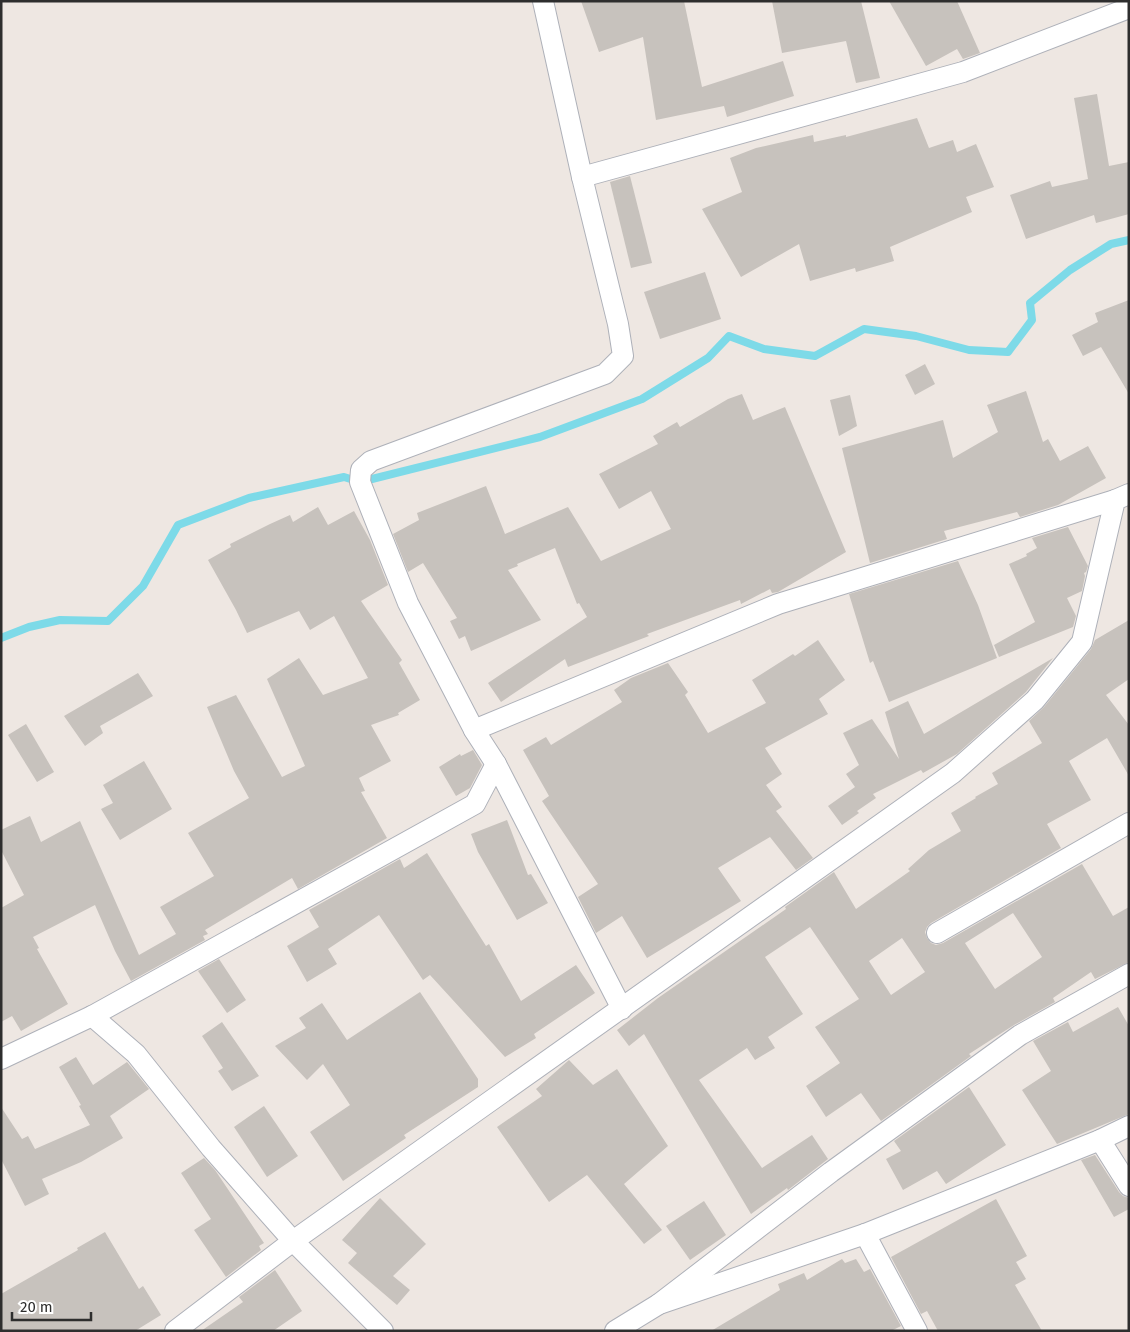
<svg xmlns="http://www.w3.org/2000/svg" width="1130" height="1332" font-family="'Fira Sans',sans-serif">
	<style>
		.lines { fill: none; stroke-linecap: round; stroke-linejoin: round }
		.stream { stroke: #7ddae8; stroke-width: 8 }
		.building { fill: #c7c2bd; fill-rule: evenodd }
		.street-casing { stroke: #aeb1b9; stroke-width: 22 }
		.street { stroke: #fff; stroke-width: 20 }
	</style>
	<rect width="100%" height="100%" fill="#eee7e2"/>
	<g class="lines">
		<!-- stream -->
		<polyline class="stream" points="1,638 29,627 60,620 108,621 143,586 178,525 249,498 344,477 360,482 540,437 642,399 708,358 729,336 764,349 815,356 864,329 916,336 969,350 1008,352 1032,320 1030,303 1070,270 1111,244 1129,240"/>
	</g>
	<!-- building -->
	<g class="building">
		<polygon points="581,1 684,1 702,87 783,61 794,96 727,117 724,106 656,120 643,37 599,52"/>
		<polygon points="772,1 861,1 880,78 856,83 846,41 782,53"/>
		<polygon points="889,1 957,1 980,53 963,59 957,49 926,66"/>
		<polygon points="1097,94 1109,166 1129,162 1129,214 1096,223 1094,215 1026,239 1010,195 1050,181 1052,187 1088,179 1074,98"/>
		<polygon points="917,118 929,148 953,140 957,152 976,144 994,187 966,197 972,212 890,247 894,261 856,272 855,268 810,281 799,244 741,277 702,209 742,192 730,158 756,148 813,135 814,142 846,135 846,137"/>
		<polygon points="630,176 652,263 631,268 610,182"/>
		<polygon points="705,272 721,319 660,339 644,292"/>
		<polygon points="1129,300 1129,394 1101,347 1083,356 1072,335 1098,322 1095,313"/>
		<polygon points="925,364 935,384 915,395 905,375"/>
		<polygon points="1026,391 1043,442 1048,439 1060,461 1088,446 1106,478 1058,505 1020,517 1017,512 944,531 947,539 870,563 842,448 943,420 953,458 998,432 987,405"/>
		<polygon points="742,394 753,420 785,407 846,552 778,592 772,593 770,589 741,604 740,600 647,634 649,636 568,667 565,659 501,702 488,683 587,617 579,603 577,604 555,548 517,564 518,566 508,570 541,620 471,651 465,636 459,639 450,621 457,618 423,563 408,572 393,534 419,520 417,513 486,486 505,534 568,507 601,561 671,529 651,491 619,509 599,474 658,444 653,436 677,422 680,427 728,399"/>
		<polygon points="850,395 857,426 839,436 830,400"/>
		<polygon points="318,507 328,525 354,511 370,540 388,585 361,601 402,660 399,663 420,700 398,713 399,715 371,725 391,761 359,778 365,791 361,792 387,838 298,889 292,878 205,930 208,934 203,936 205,940 131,981 115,951 95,905 33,937 39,948 37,949 68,1004 21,1031 12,1016 1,1022 1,908 24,895 1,850 1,830 30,816 41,842 80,821 139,955 176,934 160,907 214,876 188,833 249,798 234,771 207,707 236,695 282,777 305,766 267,679 299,658 323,695 368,678 334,616 310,630 299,611 247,633 236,610 208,560 231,547 230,544 270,524 290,515 293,522"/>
		<polygon points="1068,527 1088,566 1086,572 1084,573 1085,576 1082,591 1067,598 1076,616 1073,627 999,657 994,645 1035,622 1009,564 1027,556 1026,554 1037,548 1032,538"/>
		<polygon points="958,561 978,605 997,658 889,702 873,661 870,663 849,594"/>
		<path d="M 1129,620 L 1129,679 L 1106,695 L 1129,725 L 1129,776 L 1107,738 L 1069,761 L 1091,800 L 1047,824 L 1061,848 L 931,923 L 927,927 L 925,932 L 927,938 L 931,943 L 936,945 L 943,943 L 1082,864 L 1113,916 L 1129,907 L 1129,962 L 1095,979 L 1091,972 L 1053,998 L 1055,1002 L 1014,1025 L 969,1054 L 971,1056 L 881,1121 L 861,1093 L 826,1117 L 806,1086 L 840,1063 L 815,1027 L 859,999 L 810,927 L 765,957 L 803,1014 L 768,1037 L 775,1048 L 755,1060 L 747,1048 L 699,1080 L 762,1168 L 812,1135 L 828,1159 L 788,1190 L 787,1188 L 751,1214 L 644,1034 L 629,1046 L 617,1030 L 658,998 L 786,909 L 785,907 L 834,872 L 856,909 L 910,871 L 908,869 L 929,850 L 961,831 L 951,813 L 976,798 L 975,797 L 998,784 L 992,773 L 1042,743 L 1029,721 L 1044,707 L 1091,649 L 1095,640 ZM 1013,913 L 1042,957 L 995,989 L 965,943 ZM 902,938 L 925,972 L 891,995 L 869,961 Z"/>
		<polygon points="818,640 845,680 819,699 828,714 765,748 782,774 766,785 782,807 776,811 813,858 796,870 770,837 718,868 741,901 647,958 622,916 596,933 578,897 598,884 542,801 549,796 523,750 546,737 551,745 622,702 614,690 631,678 668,663 688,692 685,695 708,733 766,703 752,680 793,654 795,656"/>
		<polygon points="1053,658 1026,692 957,754 923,773 921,770 873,794 876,798 857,811 859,813 842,825 828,806 855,787 846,774 859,765 843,733 872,719 899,759 885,712 908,701 924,734"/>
		<polygon points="138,673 153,696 100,726 103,733 85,746 64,716"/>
		<polygon points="26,724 54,772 37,782 8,735"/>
		<polygon points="473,750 482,765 470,788 456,796 439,767 460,754 461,756"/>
		<polygon points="144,761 172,809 120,840 101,809 113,803 103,785"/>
		<polygon points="507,820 528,875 531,874 548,903 517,920 478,852 471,834"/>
		<polygon points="427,853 486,946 489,944 521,1001 576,965 595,993 534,1034 536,1038 505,1057 430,975 423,980 379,915 328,949 337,964 307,982 287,946 319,927 309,910 400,859 404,868"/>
		<polygon points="219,959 246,1000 227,1013 198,971"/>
		<polygon points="420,992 478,1079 478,1087 404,1135 406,1138 343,1181 310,1132 350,1105 323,1064 307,1080 275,1046 306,1028 299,1018 322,1003 347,1040"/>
		<polygon points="1118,1007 1129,1026 1129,1114 1057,1144 1022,1090 1051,1071 1033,1041 1068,1022 1073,1032"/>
		<polygon points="222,1022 259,1076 232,1091 218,1071 223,1068 202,1036"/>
		<polygon points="76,1057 93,1085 127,1062 149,1089 110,1116 123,1138 81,1162 42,1179 49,1194 25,1206 1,1159 1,1107 22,1139 28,1136 35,1149 90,1125 79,1106 81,1105 59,1067"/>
		<polygon points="569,1060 593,1085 617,1069 668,1146 624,1184 662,1230 644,1244 587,1175 549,1202 497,1127 542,1096 536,1089"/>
		<polygon points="969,1087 1006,1145 946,1184 937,1171 903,1190 886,1159 901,1151 894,1141"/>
		<polygon points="264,1106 298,1156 267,1177 234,1127"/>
		<polygon points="1095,1155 1119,1192 1123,1196 1129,1198 1129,1209 1114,1217 1081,1160"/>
		<polygon points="204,1158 215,1170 264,1243 259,1246 261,1250 226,1277 194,1230 211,1219 181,1173"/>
		<polygon points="380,1198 426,1244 393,1276 410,1290 397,1305 348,1263 357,1253 342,1240"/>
		<polygon points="996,1199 1027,1256 1016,1262 1026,1279 1015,1285 1042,1331 938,1331 927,1311 921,1314 891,1257"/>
		<polygon points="704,1201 726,1235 690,1260 666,1226"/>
		<polygon points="105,1232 139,1289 143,1286 161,1315 135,1331 1,1331 1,1294 78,1250 77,1248"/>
		<polygon points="842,1259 845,1263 856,1259 864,1272 870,1269 901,1326 891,1331 711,1331 780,1290 778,1284 804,1273 807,1280"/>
		<polygon points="275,1270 302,1311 273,1331 201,1331 243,1302 239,1297"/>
	</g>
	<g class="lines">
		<!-- street casing -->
		<g class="street-casing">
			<g id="street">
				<polyline points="543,1 582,177"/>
				<polyline points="474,730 408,603 360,482 361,470 371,461 605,374 623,356 618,324 582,177 963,72 1129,8"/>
				<polyline points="937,933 1129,823"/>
				<polyline points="622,1009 496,764 474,730 778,604 1115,500"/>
				<polyline points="92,1016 136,1054 211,1148 293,1241 383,1331"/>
				<polyline points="1,1059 92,1016 475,804 496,764"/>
				<polyline points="1100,1140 1129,1186"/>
				<polyline points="865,1234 917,1331"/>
				<polyline points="659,1304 831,1172 1020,1035 1129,974"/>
				<polyline points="175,1331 293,1241 953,773 1035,700 1082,642 1115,500 1129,494"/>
				<polyline points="615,1331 659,1304 865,1234 1100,1140 1129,1126"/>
			</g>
		</g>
		<!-- street -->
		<use href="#street" class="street"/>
	</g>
	<!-- border -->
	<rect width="1130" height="1332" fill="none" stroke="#2e2e2e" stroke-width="5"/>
	<!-- scale -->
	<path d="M12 1312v8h79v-8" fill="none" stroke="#2e2e2e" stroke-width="2.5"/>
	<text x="20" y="1312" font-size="15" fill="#2e2e2e" stroke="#ffffff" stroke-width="4" paint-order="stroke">20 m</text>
</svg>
